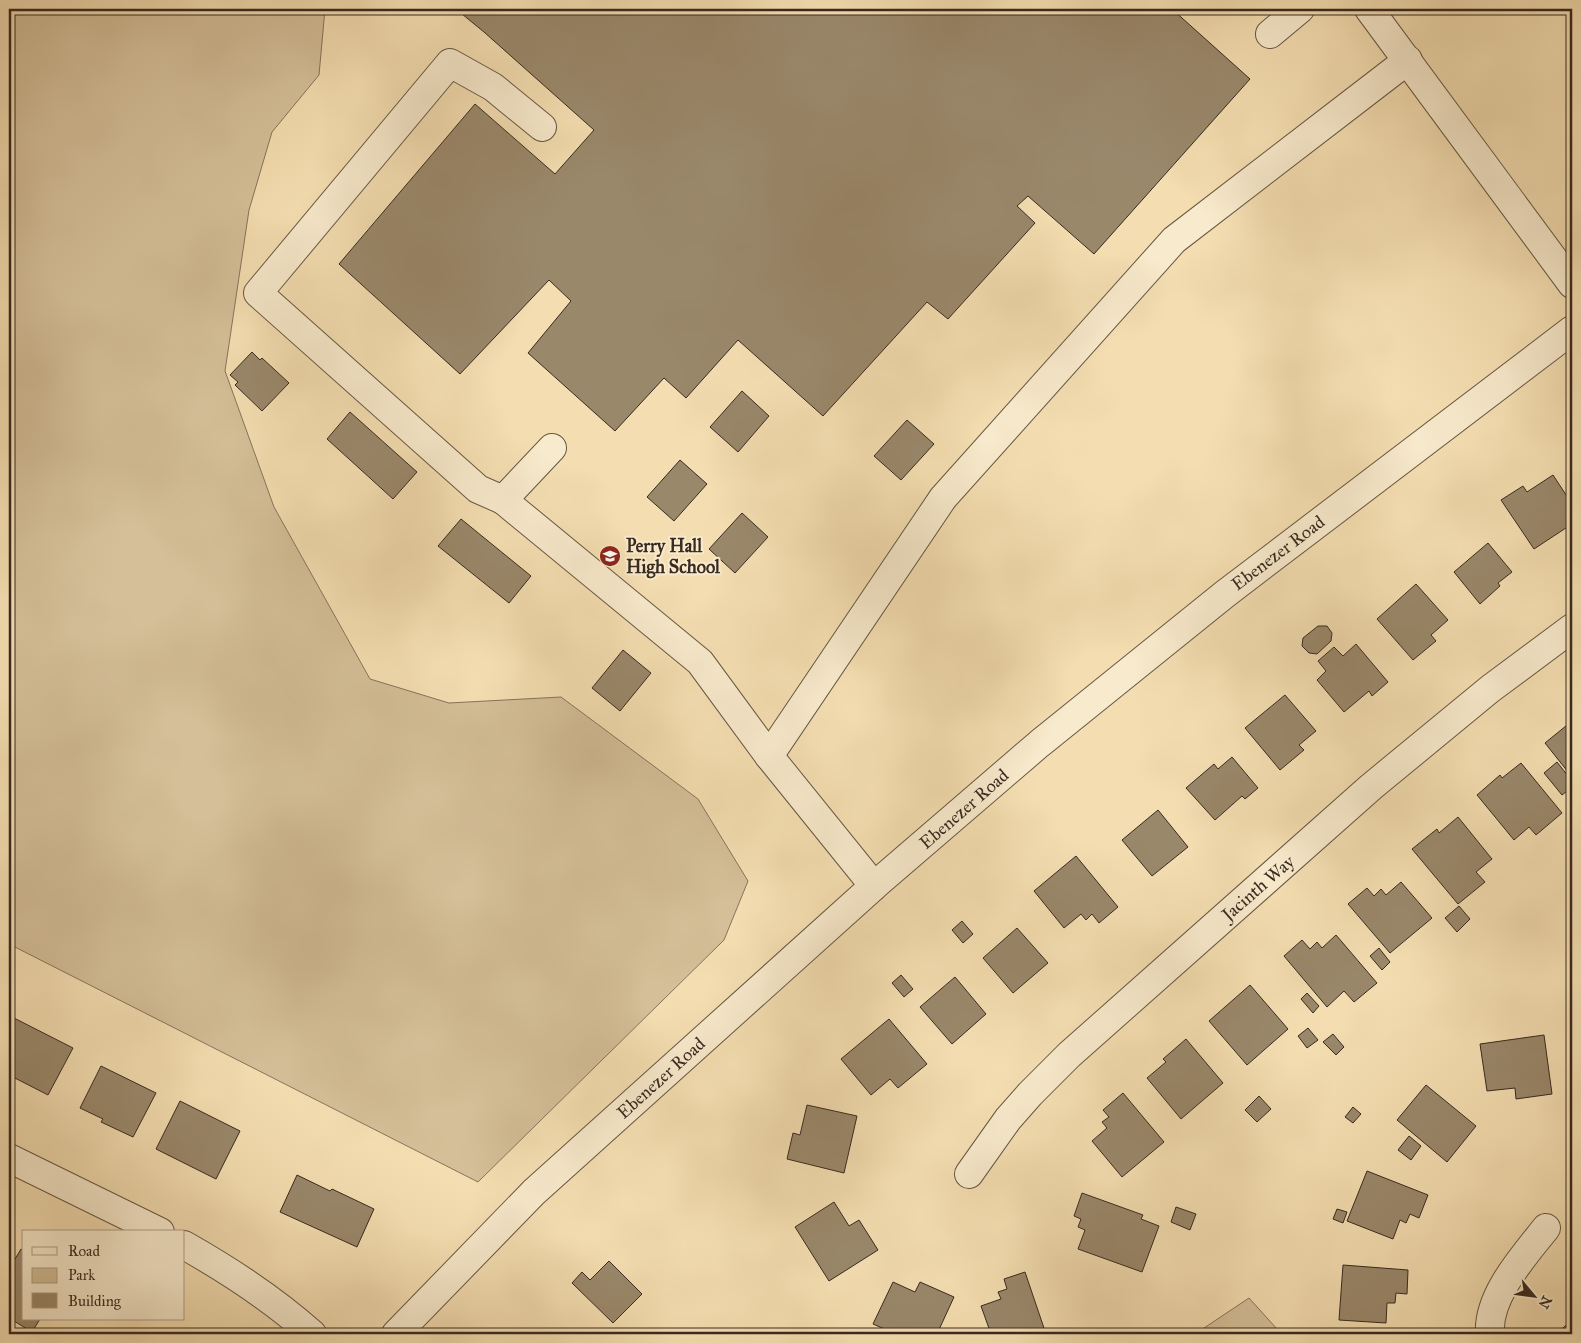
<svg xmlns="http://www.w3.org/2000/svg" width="1581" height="1343" font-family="'IM FELL Great Primer',serif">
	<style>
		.green { fill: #d4bf98; stroke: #86745c }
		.building { fill: #9a886b; stroke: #382a20 }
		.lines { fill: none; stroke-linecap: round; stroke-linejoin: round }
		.minor-casing { stroke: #675744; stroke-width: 30 }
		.minor { stroke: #f8eacc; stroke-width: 28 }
		.labels { text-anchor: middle; stroke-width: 4; stroke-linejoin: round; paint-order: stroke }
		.poi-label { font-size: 18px; font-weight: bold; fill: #382a20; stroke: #f8eacc; text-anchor: start }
		.street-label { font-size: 18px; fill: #382a20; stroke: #f8eacc }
	</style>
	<rect width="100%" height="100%" fill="#f4deb1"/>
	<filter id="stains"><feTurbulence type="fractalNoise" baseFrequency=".004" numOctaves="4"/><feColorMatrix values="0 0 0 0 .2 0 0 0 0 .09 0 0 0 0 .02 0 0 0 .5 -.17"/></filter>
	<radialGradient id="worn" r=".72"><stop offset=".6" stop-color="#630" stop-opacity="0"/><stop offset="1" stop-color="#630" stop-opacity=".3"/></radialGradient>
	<!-- green -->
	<g class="green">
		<polygon points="9,9 325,9 319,75 272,132 249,210 225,371 274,507 370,679 449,703 561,697 698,799 748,881 724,940 478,1182 9,944"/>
		<polygon points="1249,1298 1277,1329 1277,1334 1195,1334"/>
	</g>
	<!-- building -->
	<g class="building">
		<polygon points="467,9 1172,9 1250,79 1094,254 1028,196 1017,206 1035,223 948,319 927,302 823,416 738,340 686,398 664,378 615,431 528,353 571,301 549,280 460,374 339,264 475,104 555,174 594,130 484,32 462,14"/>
		<polygon points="252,352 260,360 262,358 289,383 262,411 235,385 238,382 230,375"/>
		<polygon points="742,391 769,416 738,452 710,427"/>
		<polygon points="350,412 417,472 393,499 327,439"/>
		<polygon points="907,420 934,444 901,480 874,456"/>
		<polygon points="680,460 707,484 674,521 647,497"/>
		<polygon points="1553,475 1572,504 1572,524 1534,549 1501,500 1523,486 1527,492"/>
		<polygon points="742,513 768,537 735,573 709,549"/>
		<polygon points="461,519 531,576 509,603 438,546"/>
		<polygon points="1488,543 1512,572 1498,583 1500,586 1480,604 1454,572"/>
		<polygon points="1416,584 1448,620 1431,635 1436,641 1413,660 1377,619"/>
		<polygon points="1318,626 1327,626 1332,633 1331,641 1317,654 1309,653 1302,646 1303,638"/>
		<polygon points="1356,644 1388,682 1372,696 1369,691 1344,712 1317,680 1326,671 1318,661 1334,647 1343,656"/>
		<polygon points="623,650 651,673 620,711 592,688"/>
		<polygon points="1285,695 1316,731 1299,745 1304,750 1280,770 1245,728"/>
		<polygon points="1572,721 1572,777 1545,743"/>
		<polygon points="1232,757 1258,788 1245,799 1242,796 1215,820 1186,788 1214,764 1218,769"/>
		<polygon points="1557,762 1572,781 1572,787 1562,795 1544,773"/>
		<polygon points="1521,763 1562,813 1536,835 1529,827 1514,840 1477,795 1500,775 1502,778"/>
		<polygon points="1158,810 1188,847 1152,876 1122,840"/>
		<polygon points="1458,817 1492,859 1476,872 1485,882 1458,904 1412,849 1437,829 1439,833"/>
		<polygon points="1076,856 1118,907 1099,923 1092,914 1086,920 1081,914 1064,928 1034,891"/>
		<polygon points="1401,882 1432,918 1390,953 1348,904 1367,888 1374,896 1381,889 1386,895"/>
		<polygon points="1459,906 1470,919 1457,932 1445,918"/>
		<polygon points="962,921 973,934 963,943 952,930"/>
		<polygon points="1017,928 1048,963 1013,993 983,958"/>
		<polygon points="1336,935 1377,983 1354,1002 1344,991 1327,1007 1284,956 1302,940 1310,949 1317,942 1322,948"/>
		<polygon points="1379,948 1390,962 1382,970 1370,956"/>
		<polygon points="901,975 913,989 904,997 892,983"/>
		<polygon points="955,977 986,1014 952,1044 920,1007"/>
		<polygon points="1250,985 1288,1029 1247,1065 1209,1021"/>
		<polygon points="1307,993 1319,1006 1313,1013 1301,999"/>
		<polygon points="12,1017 73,1048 48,1095 9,1075 9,1024"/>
		<polygon points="889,1019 927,1064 898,1088 890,1079 871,1095 841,1059"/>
		<polygon points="1308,1028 1318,1040 1307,1048 1298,1036"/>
		<polygon points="1333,1034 1344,1047 1336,1055 1323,1042"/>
		<polygon points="1544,1035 1552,1094 1516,1099 1515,1088 1487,1091 1480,1044"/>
		<polygon points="1186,1039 1223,1083 1181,1119 1147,1078 1166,1062 1163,1059"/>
		<polygon points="101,1066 156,1093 133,1137 101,1122 103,1119 80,1108"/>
		<polygon points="1426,1085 1476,1126 1447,1162 1397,1120"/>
		<polygon points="1123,1093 1164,1142 1122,1177 1092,1141 1107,1128 1102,1122 1109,1117 1103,1110"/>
		<polygon points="1259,1096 1271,1109 1257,1122 1245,1110"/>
		<polygon points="180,1101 240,1131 216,1179 156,1149"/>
		<polygon points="807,1105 857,1116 844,1173 787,1159 793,1133 800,1135"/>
		<polygon points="1353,1107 1361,1114 1353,1123 1345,1117"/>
		<polygon points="1409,1136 1421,1146 1411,1160 1398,1150"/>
		<polygon points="1367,1171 1428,1195 1419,1218 1410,1214 1406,1223 1400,1220 1393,1239 1347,1221"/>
		<polygon points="297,1175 330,1191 332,1189 374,1209 357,1247 280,1212"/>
		<polygon points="1082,1193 1143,1215 1141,1219 1159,1226 1142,1272 1078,1249 1085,1230 1078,1227 1081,1219 1074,1216"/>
		<polygon points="834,1202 849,1226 859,1220 878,1250 829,1281 795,1227"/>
		<polygon points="1176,1207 1196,1214 1190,1230 1171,1222"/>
		<polygon points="1337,1209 1347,1212 1343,1223 1333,1219"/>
		<polygon points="21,1249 24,1251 24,1319 40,1319 32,1332 9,1318 9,1269"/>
		<polygon points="609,1261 642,1294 613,1323 572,1283 582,1272 590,1280"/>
		<polygon points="1343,1265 1408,1270 1407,1294 1396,1293 1395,1303 1387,1303 1386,1323 1339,1320"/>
		<polygon points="1025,1272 1046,1334 991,1334 981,1306 1001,1299 998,1292 1007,1289 1004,1279"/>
		<polygon points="893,1282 915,1292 920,1282 954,1297 937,1334 896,1334 873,1324"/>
		<polygon points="1572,1320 1572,1334 1556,1334"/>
	</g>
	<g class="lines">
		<!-- minor casing -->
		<g class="minor-casing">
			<g id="minor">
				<polyline points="1369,9 1572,284"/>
				<polyline points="1270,34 1300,9"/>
				<polyline points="552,448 503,500 700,662 769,756 874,886"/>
				<polyline points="503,500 478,489 258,293 450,63 493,87 542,127"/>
				<polyline points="769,756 943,498 1174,240 1408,60"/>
				<polyline points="9,1158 160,1232"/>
				<polyline points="969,1174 1008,1119 1030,1094 1069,1055 1371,787 1490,689 1572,628"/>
				<path d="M 184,1245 C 230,1271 273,1299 312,1334"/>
				<polyline points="396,1334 534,1192 874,886 1039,744 1225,594 1572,330"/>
				<path d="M 1490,1334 C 1487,1296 1524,1256 1546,1228"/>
			</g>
		</g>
		<!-- minor -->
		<use href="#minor" class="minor"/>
	</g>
	<!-- icons -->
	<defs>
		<g id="school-disc" transform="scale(1.125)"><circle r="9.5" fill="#8f2418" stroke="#f8eacc"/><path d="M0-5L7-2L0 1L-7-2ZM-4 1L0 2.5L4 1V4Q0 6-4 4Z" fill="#fff"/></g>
	</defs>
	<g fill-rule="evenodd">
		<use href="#school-disc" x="610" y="556"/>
	</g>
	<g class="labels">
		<!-- poi labels -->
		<g class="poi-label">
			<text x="626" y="552">Perry Hall<tspan x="626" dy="21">High School</tspan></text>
		</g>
		<!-- street labels -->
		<g class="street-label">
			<text transform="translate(1278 553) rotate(-37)" y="6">Ebenezer Road</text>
			<text transform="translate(964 809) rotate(-41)" y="6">Ebenezer Road</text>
			<text transform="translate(1258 888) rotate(-41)" y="6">Jacinth Way</text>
			<text transform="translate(661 1078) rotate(-42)" y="6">Ebenezer Road</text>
		</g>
	</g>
	<!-- margin -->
	<rect width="1581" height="1343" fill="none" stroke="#f4deb1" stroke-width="30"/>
	<rect x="10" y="10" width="1561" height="1323" fill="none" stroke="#382a20" stroke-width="2.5"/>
	<rect x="15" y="15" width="1551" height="1313" fill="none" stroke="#382a20"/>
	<!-- legend -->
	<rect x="22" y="1230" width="162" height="90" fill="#f8eacc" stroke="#ab9d87"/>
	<rect x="32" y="1247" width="25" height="8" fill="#f8eacc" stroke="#ab9d87"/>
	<text x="68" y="1256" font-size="15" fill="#382a20">Road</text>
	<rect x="32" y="1268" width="25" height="15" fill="#d4bf98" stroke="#ab9d87"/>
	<text x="68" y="1280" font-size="15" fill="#382a20">Park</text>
	<rect x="32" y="1293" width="25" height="15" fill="#9a886b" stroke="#ab9d87"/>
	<text x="68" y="1306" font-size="15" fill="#382a20">Building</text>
	<!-- north arrow -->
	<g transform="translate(1534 1296) rotate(119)" stroke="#f8eacc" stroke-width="4" paint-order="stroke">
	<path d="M0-4L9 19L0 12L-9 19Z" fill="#382a20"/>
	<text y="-8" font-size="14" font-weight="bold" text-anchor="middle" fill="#382a20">N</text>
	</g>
	<rect width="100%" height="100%" filter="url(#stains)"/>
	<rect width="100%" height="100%" fill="url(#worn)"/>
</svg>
